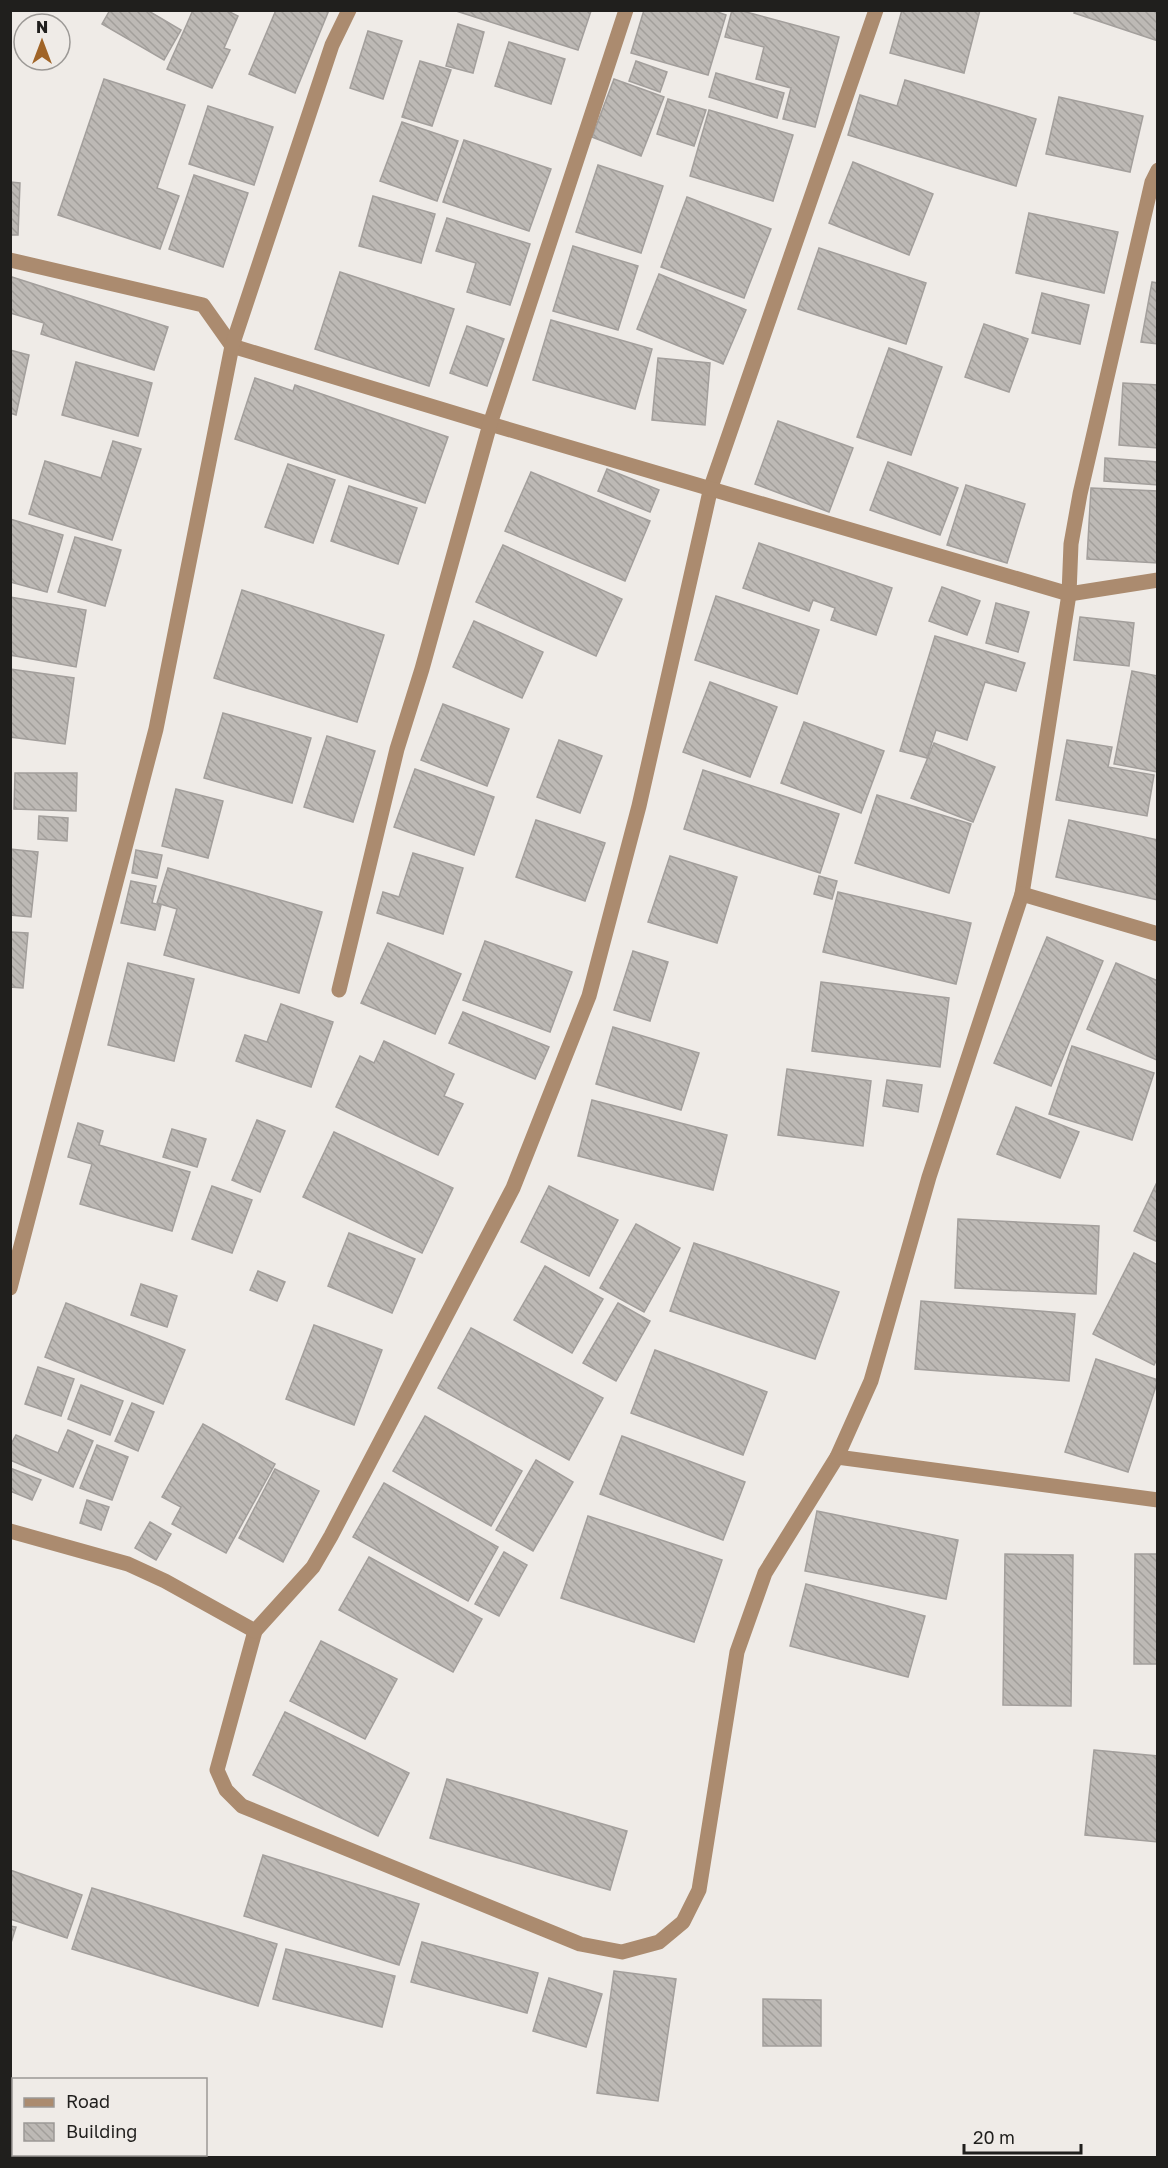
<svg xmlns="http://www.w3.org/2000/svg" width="1168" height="2168" font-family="'Golos Text',sans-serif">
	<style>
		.building { fill: url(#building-back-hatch); stroke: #a39f9c; stroke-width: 1.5 }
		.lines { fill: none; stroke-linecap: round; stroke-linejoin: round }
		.minor { stroke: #ab8b6f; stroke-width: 15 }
	</style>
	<defs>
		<pattern id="building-back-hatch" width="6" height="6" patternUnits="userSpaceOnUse" patternTransform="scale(1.5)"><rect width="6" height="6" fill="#bdb9b5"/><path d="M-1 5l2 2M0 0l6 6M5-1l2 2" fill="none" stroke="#a29f9b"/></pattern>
	</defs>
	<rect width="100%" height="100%" fill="#efebe7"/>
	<!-- building -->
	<g class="building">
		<polygon points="110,10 147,10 181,30 164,60 102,24"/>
		<polygon points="193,10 226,10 238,16 224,48 230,50 212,88 167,69"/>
		<polygon points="276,10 329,10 295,93 249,74"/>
		<polygon points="453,10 590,10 591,11 578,50"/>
		<polygon points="644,10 712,10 726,15 708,75 631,53"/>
		<polygon points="732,10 739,10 839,37 815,127 783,119 791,88 756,79 764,47 725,37"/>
		<polygon points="902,10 980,10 964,73 890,53"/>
		<polygon points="1075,10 1158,10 1158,41 1074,13"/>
		<polygon points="458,24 484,32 473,73 446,66"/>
		<polygon points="368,31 402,41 383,99 350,88"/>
		<polygon points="509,42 565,59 551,104 495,86"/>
		<polygon points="420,61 451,70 432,126 402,117"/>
		<polygon points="636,61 667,72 660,92 629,81"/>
		<polygon points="716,73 784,93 777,118 709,97"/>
		<polygon points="104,79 185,105 157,188 179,196 160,249 58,215"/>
		<polygon points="614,79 664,97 641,156 592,137"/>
		<polygon points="905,80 1036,119 1016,186 848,135 860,95 897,106"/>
		<polygon points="1059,97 1143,116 1130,172 1046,154"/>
		<polygon points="668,99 706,110 694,146 657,134"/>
		<polygon points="208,106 273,127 254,185 189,164"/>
		<polygon points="709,110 793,135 773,201 690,176"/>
		<polygon points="402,122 458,141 437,201 380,181"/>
		<polygon points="464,140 551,169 529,231 443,202"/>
		<polygon points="853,162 933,194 909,255 829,223"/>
		<polygon points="598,165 663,186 641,253 576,232"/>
		<polygon points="194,175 248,193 223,267 169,249"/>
		<polygon points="10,182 20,183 18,235 10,235"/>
		<polygon points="373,196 435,214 421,263 359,246"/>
		<polygon points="687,197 771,229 744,298 661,267"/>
		<polygon points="1029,213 1118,232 1104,293 1016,273"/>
		<polygon points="447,218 530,244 510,305 467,292 476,263 436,251"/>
		<polygon points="573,246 638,266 618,330 553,311"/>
		<polygon points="819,248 926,283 906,344 798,309"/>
		<polygon points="340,272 454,309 429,386 315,349"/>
		<polygon points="659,274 746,310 723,364 637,329"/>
		<polygon points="12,277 168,327 154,370 41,334 44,323 10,313 10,283"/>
		<polygon points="1152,282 1158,283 1158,344 1141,342"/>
		<polygon points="1042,293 1089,305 1080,344 1032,333"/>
		<polygon points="551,320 652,349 635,409 533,380"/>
		<polygon points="984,324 1028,339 1009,392 965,377"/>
		<polygon points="467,326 504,339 487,386 450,373"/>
		<polygon points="889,348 942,367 911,455 857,437"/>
		<polygon points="10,350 29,355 16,415 10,413"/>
		<polygon points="658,358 710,363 705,425 652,420"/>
		<polygon points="76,362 152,383 138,436 62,415"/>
		<polygon points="255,378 293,391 295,385 448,437 425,503 235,439"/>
		<polygon points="1123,383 1158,385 1158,448 1119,445"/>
		<polygon points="778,421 853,448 829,512 755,484"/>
		<polygon points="113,441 141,449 112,540 29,514 45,461 101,478"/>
		<polygon points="1105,458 1158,462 1158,485 1104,481"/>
		<polygon points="888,462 958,488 940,535 870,510"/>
		<polygon points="288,464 335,480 313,543 265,527"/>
		<polygon points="607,469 659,490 650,512 598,491"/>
		<polygon points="531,472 650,521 625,581 505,531"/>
		<polygon points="966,485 1025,504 1007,563 947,545"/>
		<polygon points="349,486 417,508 398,564 331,541"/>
		<polygon points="1091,488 1158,491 1158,563 1087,559"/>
		<polygon points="10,519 63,535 47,592 10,582"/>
		<polygon points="75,537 121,550 105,606 58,592"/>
		<polygon points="759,543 892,588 876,635 831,620 835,608 813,600 809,611 743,588"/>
		<polygon points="503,545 622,599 596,656 476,602"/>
		<polygon points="942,587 980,601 967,635 929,621"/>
		<polygon points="242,590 384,635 357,722 214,678"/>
		<polygon points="716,596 819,630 797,694 695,660"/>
		<polygon points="10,597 86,610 76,667 10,655"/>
		<polygon points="996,603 1029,612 1018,652 986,643"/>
		<polygon points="1080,617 1134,623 1129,666 1074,660"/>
		<polygon points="474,621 543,652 522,698 453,667"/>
		<polygon points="935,636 1025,663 1016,691 985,682 967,740 936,730 927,758 900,751"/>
		<polygon points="10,669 74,678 65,744 10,737"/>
		<polygon points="1132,671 1158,676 1158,772 1114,764"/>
		<polygon points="710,682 777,707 750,777 683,752"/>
		<polygon points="443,704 509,729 487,786 421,760"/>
		<polygon points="223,713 311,738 292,803 204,778"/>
		<polygon points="804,722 884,751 861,813 781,783"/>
		<polygon points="327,736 375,751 353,822 304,807"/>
		<polygon points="559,740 602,756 580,813 537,797"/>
		<polygon points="1067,740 1112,747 1108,767 1154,775 1147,816 1056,800"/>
		<polygon points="934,743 995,767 973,822 911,798"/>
		<polygon points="415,769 494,797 474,855 394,827"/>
		<polygon points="703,770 839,814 820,873 684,829"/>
		<polygon points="15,773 77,773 76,811 14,809"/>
		<polygon points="176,789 223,801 208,858 162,846"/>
		<polygon points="877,795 971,824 949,893 855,863"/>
		<polygon points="39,816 68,818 67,841 38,839"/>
		<polygon points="536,820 605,843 585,901 516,877"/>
		<polygon points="1069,820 1158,840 1158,900 1056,877"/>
		<polygon points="10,849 38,852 31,917 10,915"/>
		<polygon points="136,850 162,855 157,878 132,873"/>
		<polygon points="413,853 463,868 443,934 377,913 383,892 399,897"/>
		<polygon points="670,856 737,877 717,943 648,922"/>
		<polygon points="168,868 322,912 299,993 164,955 177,909 157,903"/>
		<polygon points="819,876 837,881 832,899 814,894"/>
		<polygon points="131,881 156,886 152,903 161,905 155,930 121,923"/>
		<polygon points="838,892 971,923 956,984 823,952"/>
		<polygon points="10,932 28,933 23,988 10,987"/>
		<polygon points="1047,937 1103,961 1051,1086 994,1063"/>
		<polygon points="485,941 572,972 550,1032 463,1000"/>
		<polygon points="388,943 461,974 435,1034 361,1003"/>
		<polygon points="633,951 668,962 650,1021 614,1010"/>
		<polygon points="128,963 194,979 174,1061 108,1045"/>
		<polygon points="1116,963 1158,981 1157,1060 1087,1029"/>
		<polygon points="821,982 949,998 940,1067 812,1051"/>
		<polygon points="281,1004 333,1022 311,1087 236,1061 245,1035 267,1042"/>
		<polygon points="463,1012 549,1047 535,1079 449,1043"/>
		<polygon points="613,1027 699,1053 681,1110 596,1084"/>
		<polygon points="384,1041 454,1074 444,1096 463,1104 438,1155 336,1107 360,1056 374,1063"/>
		<polygon points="1072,1046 1154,1073 1132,1140 1049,1114"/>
		<polygon points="787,1069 871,1081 863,1146 778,1135"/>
		<polygon points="887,1080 922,1085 918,1112 883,1106"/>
		<polygon points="592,1100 727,1135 713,1190 578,1156"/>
		<polygon points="1016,1107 1079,1132 1060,1178 997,1154"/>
		<polygon points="257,1120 285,1131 260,1192 232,1180"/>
		<polygon points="78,1123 103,1131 99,1145 190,1172 172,1231 80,1204 92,1164 68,1157"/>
		<polygon points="172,1129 206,1139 197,1167 163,1157"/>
		<polygon points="334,1132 453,1188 422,1253 303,1197"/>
		<polygon points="1158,1180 1158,1242 1134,1231"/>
		<polygon points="212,1186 252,1200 232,1253 192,1239"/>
		<polygon points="549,1186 618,1220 589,1276 521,1242"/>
		<polygon points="958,1219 1099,1226 1096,1294 955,1288"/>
		<polygon points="636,1224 680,1248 644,1312 600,1288"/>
		<polygon points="349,1233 415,1259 392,1313 328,1286"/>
		<polygon points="694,1243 839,1292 815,1359 670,1311"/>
		<polygon points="1134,1253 1158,1265 1158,1357 1154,1365 1093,1334"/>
		<polygon points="545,1266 603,1299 572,1353 514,1320"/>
		<polygon points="258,1271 285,1282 277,1301 250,1290"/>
		<polygon points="141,1284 177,1296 167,1327 131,1315"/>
		<polygon points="921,1301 1075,1314 1069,1381 915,1369"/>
		<polygon points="66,1303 185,1350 163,1404 45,1357"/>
		<polygon points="618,1303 650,1321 616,1381 583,1363"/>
		<polygon points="314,1325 382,1350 354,1425 286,1399"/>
		<polygon points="471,1328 603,1398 569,1460 438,1388"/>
		<polygon points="655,1350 767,1392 743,1455 631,1413"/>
		<polygon points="1096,1359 1158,1380 1128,1472 1065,1452"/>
		<polygon points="38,1367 74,1379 61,1416 25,1404"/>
		<polygon points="81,1385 123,1401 110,1435 68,1419"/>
		<polygon points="132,1403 154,1412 138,1451 115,1441"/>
		<polygon points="425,1416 522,1471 491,1526 393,1471"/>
		<polygon points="203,1424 275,1464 226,1553 172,1524 181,1507 162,1497"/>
		<polygon points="68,1430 93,1441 73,1487 10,1460 10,1446 16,1435 58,1453"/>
		<polygon points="622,1436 745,1482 723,1540 600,1494"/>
		<polygon points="97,1445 128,1457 112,1500 80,1488"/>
		<polygon points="536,1460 573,1482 533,1551 496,1530"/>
		<polygon points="10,1468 41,1480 32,1500 10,1491"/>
		<polygon points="275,1469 319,1491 283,1562 239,1538"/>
		<polygon points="384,1483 498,1547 468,1601 353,1537"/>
		<polygon points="87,1500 109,1507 101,1530 80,1523"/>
		<polygon points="817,1511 958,1540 946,1599 805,1571"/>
		<polygon points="588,1516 722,1560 694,1642 561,1598"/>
		<polygon points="150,1522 171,1534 156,1560 135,1548"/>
		<polygon points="504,1552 527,1565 499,1616 475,1604"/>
		<polygon points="1005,1554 1073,1555 1071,1706 1003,1705"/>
		<polygon points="1135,1554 1158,1554 1158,1664 1134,1664"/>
		<polygon points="369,1557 482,1619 453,1672 339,1610"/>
		<polygon points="806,1584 925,1616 908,1677 790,1646"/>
		<polygon points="321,1641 397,1679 365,1739 290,1701"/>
		<polygon points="285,1712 409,1773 378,1836 253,1775"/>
		<polygon points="1094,1750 1158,1756 1158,1842 1085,1835"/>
		<polygon points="447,1779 627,1831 610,1890 430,1838"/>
		<polygon points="263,1855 419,1904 399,1965 244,1916"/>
		<polygon points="10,1870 82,1895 67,1938 10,1919"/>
		<polygon points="92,1888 277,1944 258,2006 72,1949"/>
		<polygon points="10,1926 16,1927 10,1946"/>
		<polygon points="422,1942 538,1973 527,2013 411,1982"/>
		<polygon points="286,1949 395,1976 382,2027 273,1999"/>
		<polygon points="614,1971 676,1979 658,2101 597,2093"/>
		<polygon points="549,1978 602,1994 586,2047 533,2031"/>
		<polygon points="763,1999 821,2000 821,2046 763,2046"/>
	</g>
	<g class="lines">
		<!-- minor -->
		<g class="minor">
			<polyline points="876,10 711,487 639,806 589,996 513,1188 331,1536 313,1567 255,1631 217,1770 226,1790 242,1806 580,1944 622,1952 659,1942 683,1922 699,1890 737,1652 765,1573 837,1457 871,1381 929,1177 1022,894 1069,594 1071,544 1080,494 1152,182 1158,170"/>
			<polyline points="10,260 203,305 232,346 490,424 1069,594 1158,580"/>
			<polyline points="1022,894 1158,934"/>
			<polyline points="339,990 397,749 422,669 490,424 626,10"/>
			<polyline points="10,1288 156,729 232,346 332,45 349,10"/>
			<polyline points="837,1457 1158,1500"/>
			<polyline points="10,1531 128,1564 165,1581 255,1631"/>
		</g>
	</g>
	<!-- border -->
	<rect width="1168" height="2168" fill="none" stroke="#201f1d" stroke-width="24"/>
	<!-- legend -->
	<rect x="12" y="2078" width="195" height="78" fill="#efebe7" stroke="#9c9996" stroke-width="1.5"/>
	<rect x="24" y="2098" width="30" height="9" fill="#ab8b6f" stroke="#9c9996" stroke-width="1.5"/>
	<text x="66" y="2108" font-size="18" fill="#201f1d">Road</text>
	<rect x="24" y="2123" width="30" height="18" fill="url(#building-back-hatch)" stroke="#9c9996" stroke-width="1.5"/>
	<text x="66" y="2138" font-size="18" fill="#201f1d">Building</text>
	<!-- north arrow -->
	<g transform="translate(42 42)"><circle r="28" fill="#efebe7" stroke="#9c9996" stroke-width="1.5"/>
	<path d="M0-4.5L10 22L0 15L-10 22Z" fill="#a06427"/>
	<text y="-9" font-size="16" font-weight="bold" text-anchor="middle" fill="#201f1d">N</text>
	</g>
	<!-- scale -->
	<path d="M964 2144v9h117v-9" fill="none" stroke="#201f1d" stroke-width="3"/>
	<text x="973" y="2144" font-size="18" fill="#201f1d" stroke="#efebe7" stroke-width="4.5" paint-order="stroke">20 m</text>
</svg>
